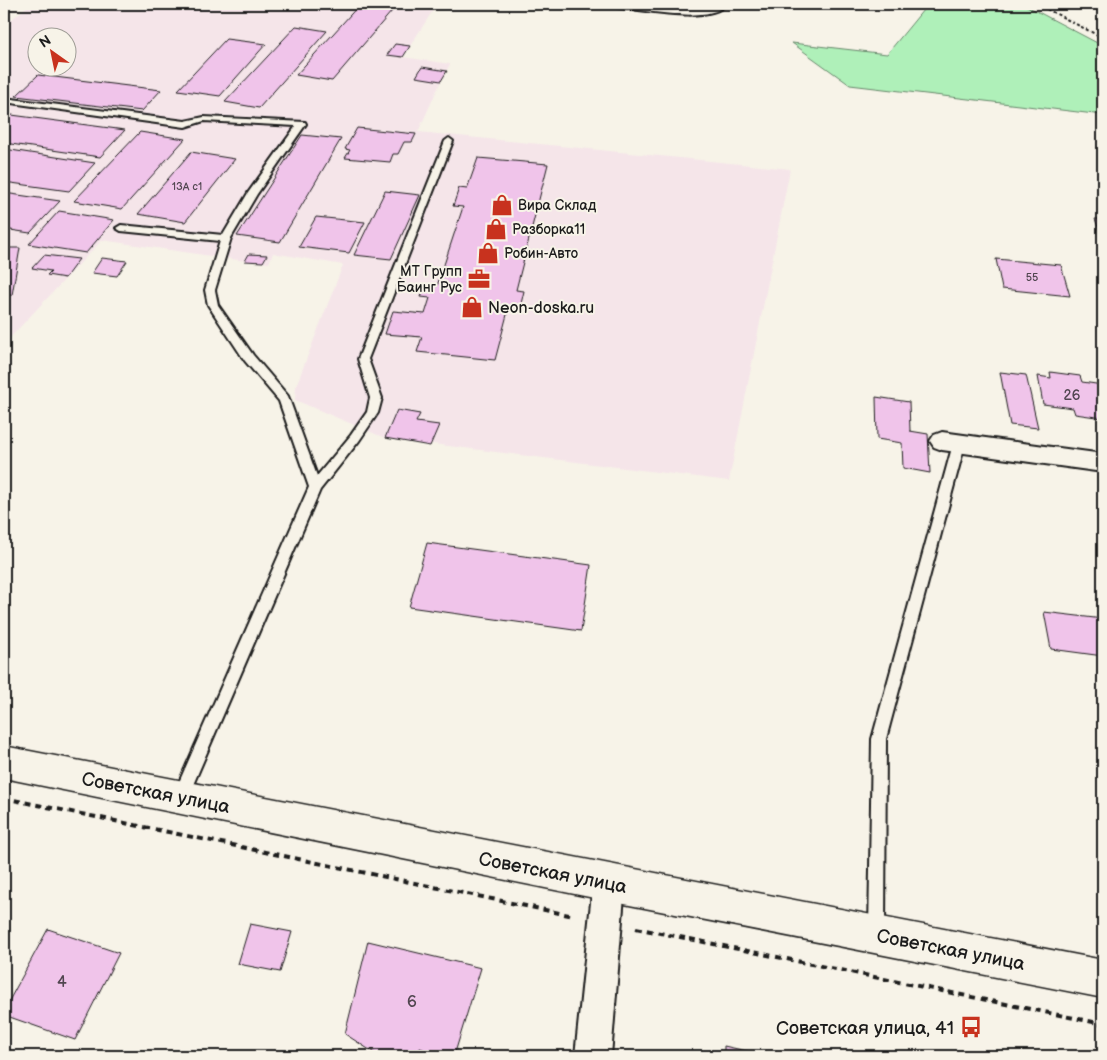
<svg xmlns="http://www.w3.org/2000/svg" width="1107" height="1060" font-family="'Balsamiq Sans',sans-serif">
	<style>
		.built { fill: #f5e5e9; fill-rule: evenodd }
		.green { fill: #aff0b9; stroke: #66866a }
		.building { fill: #f0c4ea; stroke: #1c1c1c }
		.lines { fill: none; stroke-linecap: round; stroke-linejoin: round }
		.service-casing { stroke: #1c1c1c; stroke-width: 4 }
		.minor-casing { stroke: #1c1c1c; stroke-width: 4 }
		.tertiary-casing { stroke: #1c1c1c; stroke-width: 3 }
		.path-far1 { stroke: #1c1c1c; stroke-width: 2; stroke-dasharray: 3 2.5; stroke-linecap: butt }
		.path { stroke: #1c1c1c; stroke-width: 4; stroke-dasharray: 6 5; stroke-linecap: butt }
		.service { fill: #f7f3e8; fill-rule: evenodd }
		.minor { fill: #f7f3e8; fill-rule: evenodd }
		.tertiary { fill: #f7f3e8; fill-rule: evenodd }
		.labels { text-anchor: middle; stroke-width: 4; stroke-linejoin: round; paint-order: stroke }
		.far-number-label { font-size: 11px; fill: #514650 }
		.far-poi-label { font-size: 14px; fill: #1c1c1c; stroke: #f7f3e8; text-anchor: start }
		.number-label { font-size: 14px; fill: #514650 }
		.poi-label { font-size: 16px; fill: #1c1c1c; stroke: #f7f3e8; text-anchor: start }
		.near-number-label { font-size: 16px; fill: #514650 }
		.near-street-label { font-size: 19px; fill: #1c1c1c; stroke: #f7f3e8 }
		.near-poi-label { font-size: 19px; fill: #1c1c1c; stroke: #f7f3e8; text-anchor: end }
	</style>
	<rect width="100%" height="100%" fill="#f7f3e8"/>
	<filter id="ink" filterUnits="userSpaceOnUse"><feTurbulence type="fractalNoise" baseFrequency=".02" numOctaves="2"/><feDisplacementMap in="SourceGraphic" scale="10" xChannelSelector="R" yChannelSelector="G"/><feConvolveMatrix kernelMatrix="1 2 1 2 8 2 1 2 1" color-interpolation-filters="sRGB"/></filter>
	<g filter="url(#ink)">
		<!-- built -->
		<path class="built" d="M 30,4 L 437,4 L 403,57 L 450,64 L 441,81 L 418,132 L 790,169 L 729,481 L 385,438 L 295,400 L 296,386 L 343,265 L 273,253 L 269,263 L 245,261 L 102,240 L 4,344 L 4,26 ZM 38,38 L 68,38 L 68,68 L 38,68 Z"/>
		<!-- green -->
		<polygon class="green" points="928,4 1023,4 1103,46 1103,115 850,85 792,43 887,54"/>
		<!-- building -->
		<g class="building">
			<polygon points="360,4 398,4 332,81 296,75"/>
			<polygon points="296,26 327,31 259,108 225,102"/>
			<polygon points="226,39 266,44 220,96 178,90"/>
			<polygon points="395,44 410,46 403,57 387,55"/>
			<polygon points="422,67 447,71 441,81 416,77"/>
			<polygon points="38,75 161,90 142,111 16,96"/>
			<polygon points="4,114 125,130 100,157 4,143"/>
			<polygon points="357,128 416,134 412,142 404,142 398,154 393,154 390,162 345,158 350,150 345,149"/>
			<polygon points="140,132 185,139 122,209 74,201"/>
			<polygon points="302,135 341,139 280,242 237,236"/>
			<polygon points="4,149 95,163 69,191 4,182"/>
			<polygon points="191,152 235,159 185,222 138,214"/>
			<polygon points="478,158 548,164 516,290 524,291 520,308 509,307 495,360 417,352 422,337 385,334 393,311 425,314 430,298 421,297 425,285 437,286 463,207 453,206 459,188 467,189"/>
			<polygon points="385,191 420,195 391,259 354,255"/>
			<polygon points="4,193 60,201 30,233 4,229"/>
			<polygon points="59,211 114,220 86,253 29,244"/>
			<polygon points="316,217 365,222 349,253 299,247"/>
			<polygon points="1095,219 1103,219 1103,240"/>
			<polygon points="4,248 20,248 12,295 4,295"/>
			<polygon points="249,254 267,255 263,262 245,261"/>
			<polygon points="44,255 79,259 65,278 47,275 51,271 32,268"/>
			<polygon points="102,258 127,261 117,276 92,273"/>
			<polygon points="996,259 1061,265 1070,296 1002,289"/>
			<polygon points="1000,372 1026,375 1038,428 1010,425"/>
			<polygon points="1050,372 1080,376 1082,382 1103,385 1103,418 1075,414 1073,408 1043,404 1038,376 1051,378"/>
			<polygon points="876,397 909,402 910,431 928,434 930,473 903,468 902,443 877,439"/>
			<polygon points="397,410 420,414 416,422 439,425 430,446 385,438"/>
			<polygon points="427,543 591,565 581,631 409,607"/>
			<polygon points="1044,612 1103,619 1103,656 1051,649"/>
			<polygon points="250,924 292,932 280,972 238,964"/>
			<polygon points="48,929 119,953 75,1040 4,1015 4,1010"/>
			<polygon points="368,941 481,968 454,1056 442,1056 420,1048 416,1056 379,1056 345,1034"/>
			<polygon points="724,1046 769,1056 724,1056"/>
		</g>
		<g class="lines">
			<!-- service casing -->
			<g class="service-casing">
				<g id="service">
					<polygon points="4,98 185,121 204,117 305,122 306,124 257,194 231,238 215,290 218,305 253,355 288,396 317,476 351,435 367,412 370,398 358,359 445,141 449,138 453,141 368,359 382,398 378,413 359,441 320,490 186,801 181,804 176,801 173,796 309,487 279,401 245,361 208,305 205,290 220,241 121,231 116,228 121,225 223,235 248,193 296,126 204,121 185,127 4,102"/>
					<polygon points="959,439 965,444 886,739 885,933 883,939 877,941 871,939 869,933 872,739 953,444"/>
				</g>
			</g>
			<!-- minor casing -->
			<g class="minor-casing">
				<g id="minor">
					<path d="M 615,4 C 641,2 668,5 695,6 C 705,7 715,3 726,4 C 711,24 645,10 622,8 L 617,7 Z"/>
					<polygon points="942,432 1103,454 1103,472 942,450 934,447 930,441 934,435"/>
					<polygon points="609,867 620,872 625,883 611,1056 575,1056 593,883 598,872"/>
				</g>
			</g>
			<!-- tertiary casing -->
			<g class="tertiary-casing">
				<polygon id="tertiary" points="4,746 1103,960 1103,998 609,901 4,778"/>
			</g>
			<!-- path-far1 -->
			<polyline class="path-far1" points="1037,4 1103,38"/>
			<!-- path -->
			<g class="path">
				<polyline points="4,798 574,916"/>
				<polyline points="636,928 1103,1024"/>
			</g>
			<!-- service -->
			<use href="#service" class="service"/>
			<!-- minor -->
			<use href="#minor" class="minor"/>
			<!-- tertiary -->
			<use href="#tertiary" class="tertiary"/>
		</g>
	</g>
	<!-- icons -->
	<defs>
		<g id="shop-bare" transform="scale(1.725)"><path d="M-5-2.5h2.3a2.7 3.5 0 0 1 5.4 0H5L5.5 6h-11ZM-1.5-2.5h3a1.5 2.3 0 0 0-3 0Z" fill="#c8321e" stroke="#f7f3e8" stroke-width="2.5" paint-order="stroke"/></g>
		<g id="office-bare" transform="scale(1.725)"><path d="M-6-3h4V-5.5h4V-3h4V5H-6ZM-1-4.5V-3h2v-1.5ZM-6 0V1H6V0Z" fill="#c8321e" stroke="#f7f3e8" stroke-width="2.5" paint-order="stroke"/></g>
		<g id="bus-bare" transform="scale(1.725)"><path d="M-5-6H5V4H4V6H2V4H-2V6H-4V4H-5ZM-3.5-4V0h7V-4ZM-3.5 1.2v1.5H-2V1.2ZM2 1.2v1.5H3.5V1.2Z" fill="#c8321e" stroke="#f7f3e8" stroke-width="2.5" paint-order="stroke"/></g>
	</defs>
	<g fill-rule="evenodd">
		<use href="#shop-bare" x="502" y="205"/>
		<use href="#shop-bare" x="496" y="229"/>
		<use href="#shop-bare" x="488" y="253"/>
		<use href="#office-bare" x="479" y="279"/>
		<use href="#shop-bare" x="472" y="307"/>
		<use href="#bus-bare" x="971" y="1027"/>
	</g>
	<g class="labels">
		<!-- far-number labels -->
		<g class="far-number-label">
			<text x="187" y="190">13А с1</text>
			<text x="1032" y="281">55</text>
		</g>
		<!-- far-poi labels -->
		<g class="far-poi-label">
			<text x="518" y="210">Вира Склад</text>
			<text x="512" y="234">Разборка11</text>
			<text x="504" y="258">Робин-Авто</text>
			<text x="462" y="276" text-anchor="end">МТ Групп<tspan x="462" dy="16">Баинг Рус</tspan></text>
		</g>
		<!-- number labels -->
		<g class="number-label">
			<text x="1072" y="400">26</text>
		</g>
		<!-- poi labels -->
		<g class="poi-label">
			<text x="488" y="313">Neon-doska.ru</text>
		</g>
		<!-- near-number labels -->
		<g class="near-number-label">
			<text x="62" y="987">4</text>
			<text x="412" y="1007">6</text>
		</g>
		<!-- near-street labels -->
		<g class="near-street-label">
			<text transform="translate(156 792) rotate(11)" y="7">Советская улица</text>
			<text transform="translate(553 872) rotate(11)" y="7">Советская улица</text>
			<text transform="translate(951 949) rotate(11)" y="7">Советская улица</text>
		</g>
		<!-- near-poi labels -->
		<g class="near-poi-label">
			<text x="954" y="1034">Советская улица, 41</text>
		</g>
	</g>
	<!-- margin -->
	<rect width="1107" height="1060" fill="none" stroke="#f7f3e8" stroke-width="20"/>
	<rect x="10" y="10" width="1087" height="1040" fill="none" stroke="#1c1c1c" stroke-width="2" filter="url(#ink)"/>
	<!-- north arrow -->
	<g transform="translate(52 52) rotate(327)"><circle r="24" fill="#f7f3e8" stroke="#9f9d96"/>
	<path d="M0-4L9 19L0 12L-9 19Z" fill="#c8321e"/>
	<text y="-8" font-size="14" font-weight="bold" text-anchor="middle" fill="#1c1c1c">N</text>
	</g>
</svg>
